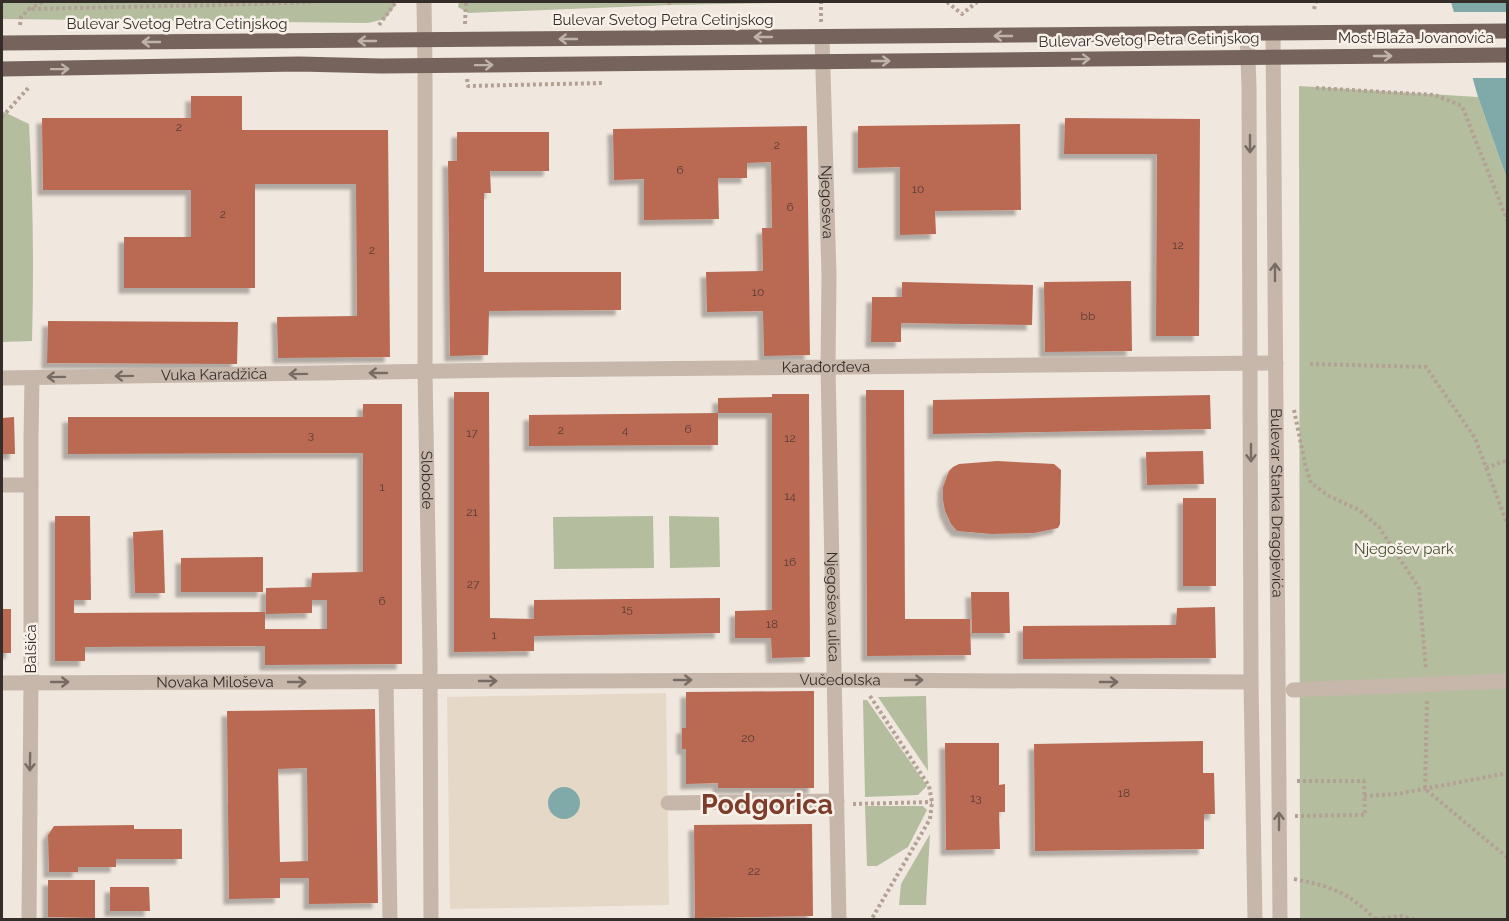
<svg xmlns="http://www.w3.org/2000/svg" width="1509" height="921" font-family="Raleway,sans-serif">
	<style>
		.green { fill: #b4be9f }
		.plaza { fill: #e6d8c6 }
		.water { fill: #80a9aa }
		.pier { fill: #f0e7de }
		.building { fill: #ba6a52; fill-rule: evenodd; filter: url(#shadow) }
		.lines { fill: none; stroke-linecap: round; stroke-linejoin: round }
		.path { stroke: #b3a195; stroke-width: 4; stroke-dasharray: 3 3; stroke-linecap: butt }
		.minor { stroke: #c7b7ab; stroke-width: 15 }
		.major { stroke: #76645c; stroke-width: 15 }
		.oneway { stroke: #beb2aa }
		.oneway2 { stroke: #776b64 }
		.labels { text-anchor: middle; stroke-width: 5; stroke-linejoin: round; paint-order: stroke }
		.number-label { font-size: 12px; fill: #563c33 }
		.street-label { font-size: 15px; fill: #352d29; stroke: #f8f1ea }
		.park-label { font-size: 15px; fill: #455130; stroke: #f8f1ea }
		.town-label { font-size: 27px; font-weight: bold; fill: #7d3d2a; stroke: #f8f1ea }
	</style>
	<defs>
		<filter id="shadow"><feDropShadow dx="-5.5" dy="5.5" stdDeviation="1.5" flood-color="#0004"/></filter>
	</defs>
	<rect width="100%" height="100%" fill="#f0e7de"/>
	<!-- green -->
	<g class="green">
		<polygon points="2,2 394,2 394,7 385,19 368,23 2,19"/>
		<polygon points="459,2 821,2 670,5 468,13 458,7"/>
		<polygon points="1299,86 1478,97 1507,179 1507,919 1300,919"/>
		<path d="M 2,111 L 29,124 C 33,197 34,268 32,341 L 2,342 Z"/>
		<polygon points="653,516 654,568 554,569 553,517"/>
		<polygon points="669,516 719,517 720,567 670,568"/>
		<polygon points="926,696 928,771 878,697"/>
		<polygon points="863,700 867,700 927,786 918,795 865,797"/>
		<polygon points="865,806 923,806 927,810 908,847 877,866 867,866"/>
		<polygon points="930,834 926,905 899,905 901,884"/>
	</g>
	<!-- plaza -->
	<polygon class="plaza" points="666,693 669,905 450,909 447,697"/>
	<!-- water -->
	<g class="water">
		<polygon points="1451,2 1507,2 1507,179 1478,97"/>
		<circle cx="564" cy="803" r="16"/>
	</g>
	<!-- pier -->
	<polygon class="pier" points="1451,12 1507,12 1507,78 1469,78"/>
	<!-- building -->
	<g class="building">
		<polygon points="191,96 242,96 242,130 388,130 390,357 278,358 277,317 357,316 356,184 255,184 255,288 124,288 124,237 191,237 191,190 43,190 42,118 191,118"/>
		<polygon points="1065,118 1200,119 1199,336 1156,336 1157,154 1064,154"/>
		<polygon points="1020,124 1021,210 935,211 936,234 900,235 900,167 858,168 858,126"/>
		<polygon points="807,126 810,355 764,356 763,311 707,312 706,272 763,271 762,228 772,228 771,162 747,163 747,178 718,178 719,219 644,220 644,179 614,180 613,129"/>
		<polygon points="457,132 549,132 549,171 490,171 491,193 484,193 484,272 621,272 621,310 489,311 488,355 450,356 448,161 457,161"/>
		<polygon points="1131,281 1132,351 1045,352 1044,282"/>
		<polygon points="902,282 1033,285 1032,325 901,323 901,342 871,342 872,297 902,297"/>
		<polygon points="48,321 238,322 237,364 47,363"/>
		<polygon points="866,390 904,390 905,619 970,619 971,655 867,656"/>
		<polygon points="454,392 489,392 490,618 534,619 534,600 720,598 720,633 534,636 534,651 454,652"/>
		<polygon points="772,394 809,394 810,657 772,658 771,638 735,638 735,611 772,610 772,413 718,413 718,398 772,397"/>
		<polygon points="1210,395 1211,429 933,434 933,400"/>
		<polygon points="363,404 402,404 402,664 265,665 265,646 85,647 85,661 55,661 55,516 90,516 91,600 74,600 74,613 265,612 265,629 327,629 327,600 312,600 312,613 266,614 266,588 311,587 312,573 363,572 363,453 68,454 68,417 363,417"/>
		<polygon points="718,413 718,445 529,446 529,415"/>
		<polygon points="14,417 15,454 2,454 2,418"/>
		<polygon points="1203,451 1204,484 1147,485 1146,452"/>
		<polygon points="997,461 1054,464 1061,470 1060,524 1058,528 1034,533 992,534 957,531 951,524 945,511 943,500 943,487 949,471 953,467 959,464"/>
		<rect x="1183" y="498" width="33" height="88"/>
		<polygon points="163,530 165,593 135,593 133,532"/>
		<polygon points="263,557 263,592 181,592 181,558"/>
		<polygon points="971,592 1009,592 1010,633 972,633"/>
		<polygon points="1215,607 1216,658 1023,659 1023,626 1176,625 1177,608"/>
		<rect x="2" y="609" width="9" height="44"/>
		<polygon points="814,691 814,788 718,788 718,783 686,784 686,749 682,749 682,728 686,728 686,692"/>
		<path d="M 375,709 L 378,903 L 309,904 L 309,878 L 280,878 L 280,898 L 229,899 L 227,711 ZM 307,768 L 308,861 L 280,862 L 278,769 Z"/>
		<polygon points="1203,741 1203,773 1214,773 1215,814 1204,814 1204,849 1035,851 1034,744"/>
		<polygon points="945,743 999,743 999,785 1005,784 1005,812 999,812 1000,849 946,850"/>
		<polygon points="812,824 813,916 695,918 694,825"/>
		<polygon points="134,825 134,829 182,829 182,859 116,859 116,867 78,867 78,872 49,872 48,835 54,826"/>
		<polygon points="48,880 95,880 95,918 48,917"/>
		<polygon points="110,887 149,887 150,911 110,911"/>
	</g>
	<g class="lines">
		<!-- path -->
		<g class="path">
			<polyline points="42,2 29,9 219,5 315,2"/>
			<polyline points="669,2 670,5 670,2"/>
			<polyline points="947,2 962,14 977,2"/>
			<polyline points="1314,9 1316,2"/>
			<polyline points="821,22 821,2"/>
			<polyline points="465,24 466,2"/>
			<polyline points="20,25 21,17 29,9"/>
			<polyline points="379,25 396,2"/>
			<polyline points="467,79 468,86 604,83"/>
			<polyline points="1316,88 1435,95 1462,106 1508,222"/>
			<polyline points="2,117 30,86"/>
			<polyline points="1310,364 1426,367 1475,438 1508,526"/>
			<polyline points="1294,410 1306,468 1311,483 1329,496 1359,510 1379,527 1419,588 1426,670"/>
			<polyline points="1486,468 1508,460"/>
			<polyline points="870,696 929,786 932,802 930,819 871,920"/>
			<polyline points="1427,701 1425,789 1508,858"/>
			<polyline points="1364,796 1397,794 1508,773"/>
			<polyline points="853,804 932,802"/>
			<polyline points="1295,816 1365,815 1364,781 1296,781"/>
			<path d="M 1294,879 C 1331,886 1349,893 1375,919"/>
			<polyline points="1370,920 1401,916 1417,920"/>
		</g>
		<!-- minor -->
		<g class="minor">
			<path id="s1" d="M 424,2 L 425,65 L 425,371 L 430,657 L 431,920"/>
			<polyline points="1247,33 1249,86 1251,682 1255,920"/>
			<path id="s2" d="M 1273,33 L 1280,920"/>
			<path id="s3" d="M 822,37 L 829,275 L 828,367 L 839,920"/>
			<path id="s4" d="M 2,378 L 509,370 L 1276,363"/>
			<polyline points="2,485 31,485"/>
			<polyline points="386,682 390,920"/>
			<path id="s5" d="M 2,683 L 834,680 L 1251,682"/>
			<polyline points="1293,690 1508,681"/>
			<polyline points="668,803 837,801"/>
			<polyline points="29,920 31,682 31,439 32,378"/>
		</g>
		<!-- major -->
		<g class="major">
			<polyline points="2,43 1508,31"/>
			<polyline points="2,69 299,64 381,66 1508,55"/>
		</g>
	</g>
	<!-- one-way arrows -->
	<defs><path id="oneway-shaft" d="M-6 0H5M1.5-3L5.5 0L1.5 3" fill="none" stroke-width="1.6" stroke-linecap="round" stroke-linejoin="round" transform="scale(1.5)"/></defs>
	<g class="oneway">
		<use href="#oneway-shaft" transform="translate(1003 36) rotate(180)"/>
		<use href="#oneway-shaft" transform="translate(763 37) rotate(180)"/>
		<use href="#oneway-shaft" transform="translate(568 39) rotate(180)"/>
		<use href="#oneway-shaft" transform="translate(367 41) rotate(180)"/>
		<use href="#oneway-shaft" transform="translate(151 42) rotate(180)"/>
		<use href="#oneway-shaft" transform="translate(1383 56)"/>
		<use href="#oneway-shaft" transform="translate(1081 59) rotate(-1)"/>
		<use href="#oneway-shaft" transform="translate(881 61)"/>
		<use href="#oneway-shaft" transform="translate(484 65) rotate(-1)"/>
		<use href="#oneway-shaft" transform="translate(60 69) rotate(-1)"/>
	</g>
	<g class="oneway2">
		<use href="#oneway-shaft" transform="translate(1250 144) rotate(90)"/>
		<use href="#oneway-shaft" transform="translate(1275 272) rotate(-90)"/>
		<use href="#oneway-shaft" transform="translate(378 373) rotate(180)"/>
		<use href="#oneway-shaft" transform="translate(298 374) rotate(179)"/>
		<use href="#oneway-shaft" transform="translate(124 376) rotate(179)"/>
		<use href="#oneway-shaft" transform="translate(56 377) rotate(179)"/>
		<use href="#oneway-shaft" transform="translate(1251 453) rotate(90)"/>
		<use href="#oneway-shaft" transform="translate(683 680)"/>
		<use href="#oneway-shaft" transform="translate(914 680)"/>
		<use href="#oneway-shaft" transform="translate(488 681)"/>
		<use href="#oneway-shaft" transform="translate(60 682)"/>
		<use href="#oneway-shaft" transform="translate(297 682)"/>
		<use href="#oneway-shaft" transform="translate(1109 682)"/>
		<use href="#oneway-shaft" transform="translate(30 762) rotate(91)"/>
		<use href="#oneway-shaft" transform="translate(1279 821) rotate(-90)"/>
	</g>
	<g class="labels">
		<!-- number labels -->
		<g class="number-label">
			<text x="179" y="131">2</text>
			<text x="777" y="149">2</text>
			<text x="680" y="174">6</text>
			<text x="918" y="193">10</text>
			<text x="790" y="211">6</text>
			<text x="223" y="218">2</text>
			<text x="1178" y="249">12</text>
			<text x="372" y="254">2</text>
			<text x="758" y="296">10</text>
			<text x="1088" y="320">bb</text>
			<text x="688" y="433">6</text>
			<text x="561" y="434">2</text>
			<text x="625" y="434">4</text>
			<text x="472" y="437">17</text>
			<text x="311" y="439">3</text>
			<text x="790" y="442">12</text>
			<text x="382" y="491">1</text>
			<text x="790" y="500">14</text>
			<text x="472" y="516">21</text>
			<text x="790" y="566">16</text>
			<text x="473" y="588">27</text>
			<text x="382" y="605">6</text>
			<text x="627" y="613">15</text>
			<text x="772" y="628">18</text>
			<text x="494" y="639">1</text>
			<text x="748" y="742">20</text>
			<text x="1124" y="797">18</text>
			<text x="976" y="802">13</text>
			<text x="754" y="875">22</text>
		</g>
		<!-- street labels -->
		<g class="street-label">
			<text x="663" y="25">Bulevar Svetog Petra Cetinjskog</text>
			<text x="177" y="29">Bulevar Svetog Petra Cetinjskog</text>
			<text x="1416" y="43">Most Blaža Jovanovića</text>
			<text transform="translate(1149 40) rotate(-1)" y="5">Bulevar Svetog Petra Cetinjskog</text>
			<text dy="5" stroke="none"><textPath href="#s3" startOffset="165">Njegoševa</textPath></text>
			<text dy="5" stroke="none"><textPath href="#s4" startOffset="824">Karađorđeva</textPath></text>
			<text dy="5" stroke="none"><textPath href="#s4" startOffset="212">Vuka Karadžića</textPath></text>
			<text dy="5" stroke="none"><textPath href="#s1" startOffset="478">Slobode</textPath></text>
			<text dy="5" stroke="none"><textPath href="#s2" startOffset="470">Bulevar Stanka Dragojevića</textPath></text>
			<text dy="5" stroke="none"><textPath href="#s3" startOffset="570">Njegoševa ulica</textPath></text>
			<text transform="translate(31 649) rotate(-90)" y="5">Balšića</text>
			<text dy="5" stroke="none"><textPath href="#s5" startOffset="838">Vučedolska</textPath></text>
			<text dy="5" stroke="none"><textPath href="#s5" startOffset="213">Novaka Miloševa</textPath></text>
		</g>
		<!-- park labels -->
		<g class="park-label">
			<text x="1404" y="554">Njegošev park</text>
		</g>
		<!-- town labels -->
		<g class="town-label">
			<text x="767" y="814">Podgorica</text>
		</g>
	</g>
	<!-- border -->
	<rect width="1509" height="921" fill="none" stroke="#352d29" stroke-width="6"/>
</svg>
